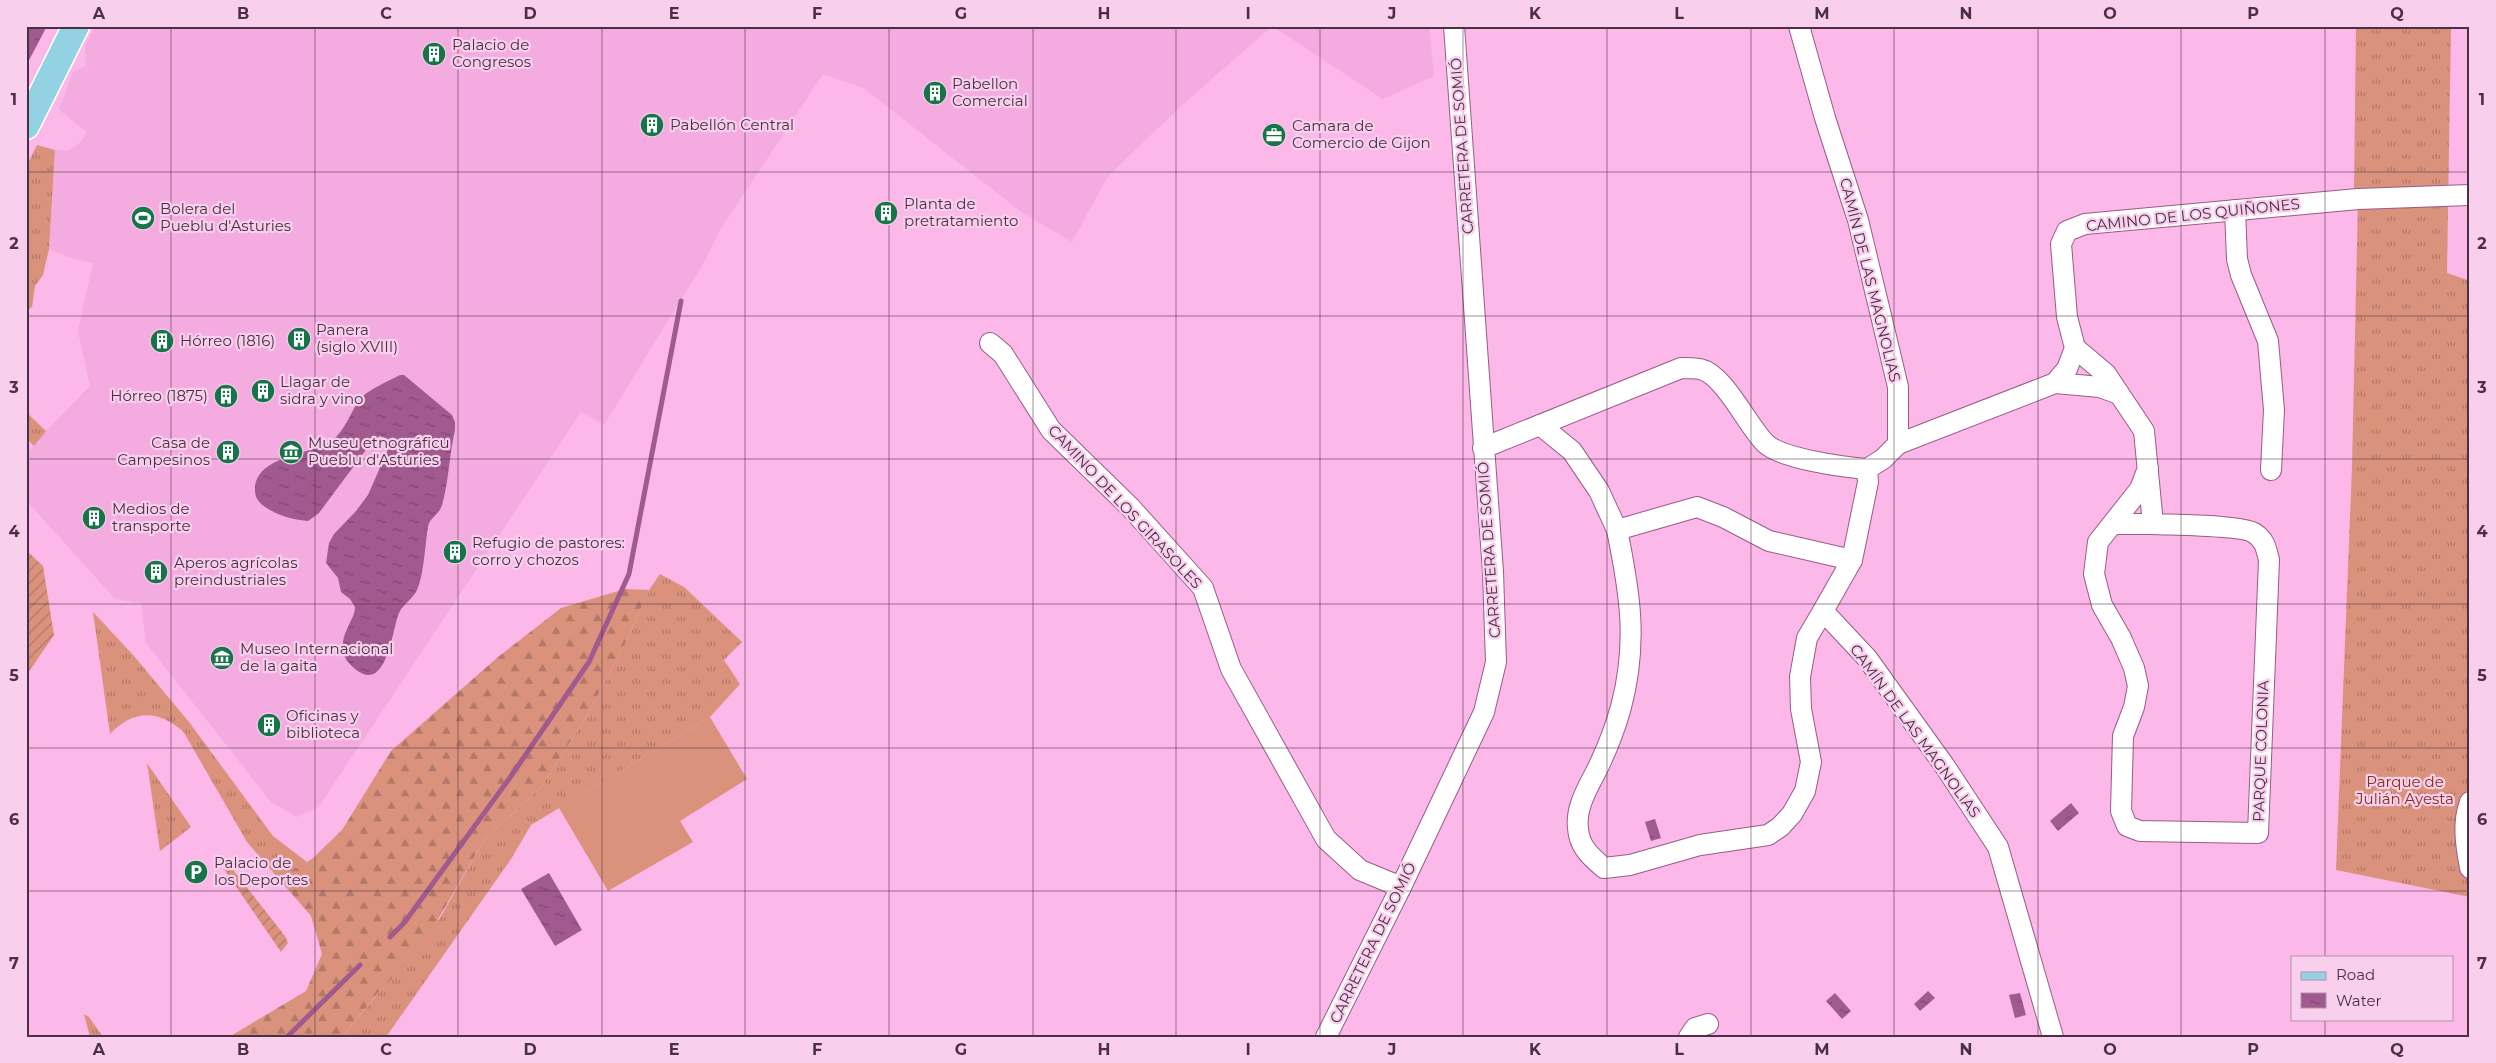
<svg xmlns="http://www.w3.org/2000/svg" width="2496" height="1063" font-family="Montserrat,sans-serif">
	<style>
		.built { fill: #f4abdf }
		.grass { fill: url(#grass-tufts) }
		.forest { fill: url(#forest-firs) }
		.garden { fill: url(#garden-furrows) }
		.pitch { fill: #da927d }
		.water { fill: url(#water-ripples) }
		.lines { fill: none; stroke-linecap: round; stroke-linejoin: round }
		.stream { stroke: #a15a8e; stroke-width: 5 }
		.minor-casing { stroke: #985c88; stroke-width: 22 }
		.major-casing { stroke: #fff; stroke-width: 29 }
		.minor { stroke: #fff; stroke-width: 20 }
		.major { stroke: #92d2e2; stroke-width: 26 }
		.grid { fill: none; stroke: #4b3043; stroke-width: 1; stroke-opacity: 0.55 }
		.labels { text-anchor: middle; stroke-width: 4.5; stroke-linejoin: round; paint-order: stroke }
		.poi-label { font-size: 15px; fill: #4b3043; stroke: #f8cfec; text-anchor: start }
		.street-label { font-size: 15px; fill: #4b3043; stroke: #f8cfec }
		.park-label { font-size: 15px; fill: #81321a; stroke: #f8cfec }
		.neatline { fill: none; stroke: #4b3043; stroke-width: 2 }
		.grid-label { font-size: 16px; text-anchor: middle; font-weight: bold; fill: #4b3043 }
	</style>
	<defs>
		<pattern id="grass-tufts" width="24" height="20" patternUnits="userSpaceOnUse" patternTransform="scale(1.25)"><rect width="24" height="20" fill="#da927d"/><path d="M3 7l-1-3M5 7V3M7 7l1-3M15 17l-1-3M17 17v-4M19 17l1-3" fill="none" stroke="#b37868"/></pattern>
		<pattern id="forest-firs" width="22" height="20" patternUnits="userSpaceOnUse" patternTransform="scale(1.25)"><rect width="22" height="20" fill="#da927d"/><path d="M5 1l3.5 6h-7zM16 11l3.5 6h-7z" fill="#b37868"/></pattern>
		<pattern id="garden-furrows" width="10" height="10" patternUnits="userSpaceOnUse" patternTransform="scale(1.25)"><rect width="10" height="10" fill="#da927d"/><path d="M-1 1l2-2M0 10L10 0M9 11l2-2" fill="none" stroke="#b37868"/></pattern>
		<pattern id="water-ripples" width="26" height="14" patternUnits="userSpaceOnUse" patternTransform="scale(1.25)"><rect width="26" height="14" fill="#a15a8e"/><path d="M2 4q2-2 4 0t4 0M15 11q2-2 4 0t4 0" fill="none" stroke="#7e4770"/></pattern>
	</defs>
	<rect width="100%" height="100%" fill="#fbb8e8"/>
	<!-- built -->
	<g class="built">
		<polygon points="95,26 1272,26 1181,106 1108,176 1072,242 1020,211 865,89 823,74 720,230 706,259 604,425 581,412 318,808 297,817 271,802 146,643 141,603 115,599 26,500 26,455 46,431 90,386 78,331 93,263 71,258 49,249 55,150 68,151 81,142 87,132 59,110 73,72 86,66 85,47"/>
		<polygon points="1272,26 1429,26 1434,76 1383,99"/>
	</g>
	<!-- grass -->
	<g class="grass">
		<polygon points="2356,26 2451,26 2447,273 2470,281 2470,897 2336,870 2352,467 2358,200 2354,188"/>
		<polygon points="37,145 55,150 49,249 43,275 35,286 32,307 26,311 26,167"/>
		<polygon points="26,412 46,431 34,446 26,438"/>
		<polygon points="660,574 684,587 742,642 724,660 740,684 710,717 531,825 511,859 386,1037 342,1037 440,918 484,840 540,788 585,719 624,646 649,590"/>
		<path d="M 93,612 L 134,656 L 189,722 L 273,836 L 307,862 L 278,878 L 247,842 L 183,731 C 157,710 134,709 110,734 Z"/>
		<polygon points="147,763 191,827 160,851"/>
		<polygon points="84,1014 89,1017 103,1037 90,1037"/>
	</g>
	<!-- forest -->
	<polygon class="forest" points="625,589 649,590 624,646 585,719 540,788 484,840 422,947 377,994 342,1037 229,1037 306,991 322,954 311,916 278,878 312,859 342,830 391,751 498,657 561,608"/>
	<!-- garden -->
	<g class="garden">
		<polygon points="26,550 43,566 54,635 28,673 26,661"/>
		<polygon points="230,866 285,936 288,943 281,952 224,869"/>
	</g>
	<!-- pitch -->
	<polygon class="pitch" points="710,717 747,779 680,821 693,842 608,891 559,808"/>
	<!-- water -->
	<g class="water">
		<polygon points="26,26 47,26 26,66"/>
		<path d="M 400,375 L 404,375 L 452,415 L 455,422 L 455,430 C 449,455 449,481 442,505 C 440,514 429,518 428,527 C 425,544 424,575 417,590 C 412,600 403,604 399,613 C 392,629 387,695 355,669 C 350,665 343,657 343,650 C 341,631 355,620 355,607 L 350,599 L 341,592 L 338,578 L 326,563 L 329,543 L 334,534 L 356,511 L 368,495 L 389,447 L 388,439 L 380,436 L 374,439 L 319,513 L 308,521 C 297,520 288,518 278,514 C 269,510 255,503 255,491 C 254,453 317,456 336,437 C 347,426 351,411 360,399 C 366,391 390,380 400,375 Z"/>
		<polygon points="2071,803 2079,813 2058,831 2050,821"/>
		<polygon points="1655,819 1661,838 1651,841 1645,822"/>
		<polygon points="549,873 582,930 555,946 521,889"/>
		<polygon points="1928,991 1935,998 1920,1011 1914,1004"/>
		<polygon points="1835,993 1851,1011 1842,1019 1826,1001"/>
		<polygon points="2020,993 2026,1015 2015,1018 2009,995"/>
	</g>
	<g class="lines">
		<!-- stream -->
		<g class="stream">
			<polyline points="390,937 404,923 509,779 589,662 629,574 681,301"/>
			<polyline points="287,1037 360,965"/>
		</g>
		<!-- minor casing -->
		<g class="minor-casing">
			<g id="minor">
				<polyline points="1799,26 1825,118 1858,220 1889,349 1898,387 1898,444 1883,459 1867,469 1868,482 1852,560 1823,611 1867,658 1944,765 1998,847 2053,1037"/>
				<polyline points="2235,210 2237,259 2241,275 2268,341 2274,410 2271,470"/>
				<polyline points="990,343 1003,354 1051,430 1131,508 1203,588 1231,669 1326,839 1360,870 1401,887"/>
				<path d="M 2075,348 L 2106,374 L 2144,431 L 2153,524 C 2172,525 2242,525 2254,533 C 2265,540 2266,548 2269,560 L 2258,833 L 2140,831 L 2127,826 L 2121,811 L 2123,736 L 2134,707 L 2138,686 L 2134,668 L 2121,638 L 2102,605 L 2094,574 L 2098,542 L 2140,489 L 2148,468"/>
				<polyline points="2055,383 2100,387 2119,394"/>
				<polyline points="1540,425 1572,451 1599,491 1617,530"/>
				<polyline points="1898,444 2055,383 2067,369 2075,348 2067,317 2061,244 2067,231 2085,224 2358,199 2470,195"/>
				<path d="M 1483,448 L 1681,368 C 1687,368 1694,368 1700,369 C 1724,374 1747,425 1765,443 C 1781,459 1844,467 1867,469"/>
				<polyline points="2113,524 2153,524"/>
				<path d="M 1823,611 L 1807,638 L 1800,677 L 1801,709 L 1811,762 L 1805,791 L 1792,814 L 1780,827 L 1768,835 L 1700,845 L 1630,865 L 1604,868 C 1591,857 1579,847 1578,828 C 1575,804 1592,782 1601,761 C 1609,744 1616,725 1621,707 C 1638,643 1630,593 1617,530 L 1697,507 L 1723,517 L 1769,541 L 1852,560"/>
				<path d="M 2470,802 C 2462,823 2466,846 2470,868"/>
				<polyline points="1326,1037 1401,887 1484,712 1496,662 1493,572 1454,26"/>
				<polyline points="1689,1037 1695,1028 1708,1024"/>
			</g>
		</g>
		<!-- major casing -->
		<g class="major-casing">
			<polyline id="major" points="26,126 76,26"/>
		</g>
		<!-- minor -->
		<use href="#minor" class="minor"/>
		<!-- major -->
		<use href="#major" class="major"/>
	</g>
	<!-- grid -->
	<path class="grid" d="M 171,26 L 171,1037M 315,26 L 315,1037M 458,26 L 458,1037M 602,26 L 602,1037M 745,26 L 745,1037M 889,26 L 889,1037M 1033,26 L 1033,1037M 1176,26 L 1176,1037M 1320,26 L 1320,1037M 1463,26 L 1463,1037M 1607,26 L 1607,1037M 1751,26 L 1751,1037M 1894,26 L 1894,1037M 2038,26 L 2038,1037M 2181,26 L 2181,1037M 2325,26 L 2325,957M 26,172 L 2470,172M 26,316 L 2470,316M 26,459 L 2470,459M 26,604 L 2470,604M 26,748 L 2470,748M 26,891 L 2470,891M 2325,1019 L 2325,1037"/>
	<!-- icons -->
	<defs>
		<g id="building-disc" transform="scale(1.25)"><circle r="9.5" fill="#177449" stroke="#f8cfec"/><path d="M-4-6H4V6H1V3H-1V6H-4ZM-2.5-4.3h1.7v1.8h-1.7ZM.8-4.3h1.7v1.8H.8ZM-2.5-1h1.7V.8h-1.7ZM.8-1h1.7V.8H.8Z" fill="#fff"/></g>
		<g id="office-disc" transform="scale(1.25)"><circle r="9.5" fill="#177449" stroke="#f8cfec"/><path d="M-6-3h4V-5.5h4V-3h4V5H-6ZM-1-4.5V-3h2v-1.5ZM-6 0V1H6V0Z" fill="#fff"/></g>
		<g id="stadium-disc" transform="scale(1.25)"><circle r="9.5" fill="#177449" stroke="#f8cfec"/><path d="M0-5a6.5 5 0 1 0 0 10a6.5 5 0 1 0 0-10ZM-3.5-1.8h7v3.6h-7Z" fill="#fff"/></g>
		<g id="museum-disc" transform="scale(1.25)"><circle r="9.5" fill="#177449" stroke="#f8cfec"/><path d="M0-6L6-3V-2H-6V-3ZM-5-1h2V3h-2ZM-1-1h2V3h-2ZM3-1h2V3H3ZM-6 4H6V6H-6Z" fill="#fff"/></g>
		<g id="parking-disc" transform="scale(1.25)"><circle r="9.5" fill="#177449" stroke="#f8cfec"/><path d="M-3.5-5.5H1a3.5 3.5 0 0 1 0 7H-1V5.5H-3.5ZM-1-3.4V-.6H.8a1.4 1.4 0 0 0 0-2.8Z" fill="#fff"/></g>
	</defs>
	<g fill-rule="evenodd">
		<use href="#building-disc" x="434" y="54"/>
		<use href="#building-disc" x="935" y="93"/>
		<use href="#building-disc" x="652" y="125"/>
		<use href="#office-disc" x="1274" y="135"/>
		<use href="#building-disc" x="886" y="213"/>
		<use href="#stadium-disc" x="143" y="218"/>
		<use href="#building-disc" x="299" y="339"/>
		<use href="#building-disc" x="162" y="341"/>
		<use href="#building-disc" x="263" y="391"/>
		<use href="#building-disc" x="226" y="396"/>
		<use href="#building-disc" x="228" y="452"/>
		<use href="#museum-disc" x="291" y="452"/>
		<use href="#building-disc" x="94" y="518"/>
		<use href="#building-disc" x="455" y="552"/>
		<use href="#building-disc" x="156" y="572"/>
		<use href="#museum-disc" x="222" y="658"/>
		<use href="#building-disc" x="269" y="725"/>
		<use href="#parking-disc" x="196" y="872"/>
	</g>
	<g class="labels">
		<!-- poi labels -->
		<g class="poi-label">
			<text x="452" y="50">Palacio de<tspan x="452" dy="17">Congresos</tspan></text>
			<text x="952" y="89">Pabellon<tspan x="952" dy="17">Comercial</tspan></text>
			<text x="670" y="130">Pabellón Central</text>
			<text x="1292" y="131">Camara de<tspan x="1292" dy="17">Comercio de Gijon</tspan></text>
			<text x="904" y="209">Planta de<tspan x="904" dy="17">pretratamiento</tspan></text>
			<text x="160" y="214">Bolera del<tspan x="160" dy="17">Pueblu d'Asturies</tspan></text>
			<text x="316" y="335">Panera<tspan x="316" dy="17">(siglo XVIII)</tspan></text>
			<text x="180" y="346">Hórreo (1816)</text>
			<text x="280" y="387">Llagar de<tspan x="280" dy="17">sidra y vino</tspan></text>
			<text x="208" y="401" text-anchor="end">Hórreo (1875)</text>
			<text x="210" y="448" text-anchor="end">Casa de<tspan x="210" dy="17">Campesinos</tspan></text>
			<text x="308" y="448">Museu etnográficu<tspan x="308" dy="17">Pueblu d'Asturies</tspan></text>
			<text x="112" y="514">Medios de<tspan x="112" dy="17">transporte</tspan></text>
			<text x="472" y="548">Refugio de pastores:<tspan x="472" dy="17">corro y chozos</tspan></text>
			<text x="174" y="568">Aperos agrícolas<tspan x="174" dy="17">preindustriales</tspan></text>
			<text x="240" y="654">Museo Internacional<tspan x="240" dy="17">de la gaita</tspan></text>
			<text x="286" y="721">Oficinas y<tspan x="286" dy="17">biblioteca</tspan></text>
			<text x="214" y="868">Palacio de<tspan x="214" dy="17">los Deportes</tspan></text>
		</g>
		<!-- street labels -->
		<g class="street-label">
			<text transform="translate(1462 146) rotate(-94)" y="5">CARRETERA DE SOMIÓ</text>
			<text transform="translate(2193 215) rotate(-6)" y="5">CAMINO DE LOS QUIÑONES</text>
			<text transform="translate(1870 280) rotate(76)" y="5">CAMÍN DE LAS MAGNOLIAS</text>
			<text transform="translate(1125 507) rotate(47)" y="5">CAMINO DE LOS GIRASOLES</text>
			<text transform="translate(1489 550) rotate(-94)" y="5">CARRETERA DE SOMIÓ</text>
			<text transform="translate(1915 731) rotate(54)" y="5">CAMÍN DE LAS MAGNOLIAS</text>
			<text transform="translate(2261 751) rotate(-88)" y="5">PARQUE COLONIA</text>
			<text transform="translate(1373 943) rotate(-64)" y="5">CARRETERA DE SOMIÓ</text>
		</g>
		<!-- park labels -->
		<g class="park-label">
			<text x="2405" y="787">Parque de<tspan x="2405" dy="17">Julián Ayesta</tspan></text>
		</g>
	</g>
	<!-- border -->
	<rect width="2496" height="1063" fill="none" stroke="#f8cfec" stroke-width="55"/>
	<!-- legend -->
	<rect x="2291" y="956" width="162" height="65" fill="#f8cfec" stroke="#b38fa8"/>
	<rect x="2301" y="972" width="25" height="8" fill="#92d2e2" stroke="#b38fa8"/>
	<text x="2336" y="980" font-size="15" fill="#4b3043">Road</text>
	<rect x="2301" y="993" width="25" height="15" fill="url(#water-ripples)" stroke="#b38fa8"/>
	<text x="2336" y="1006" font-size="15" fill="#4b3043">Water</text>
	<rect x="28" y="28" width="2440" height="1008" class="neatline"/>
	<g class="grid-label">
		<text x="99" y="19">A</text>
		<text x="243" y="19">B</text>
		<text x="386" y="19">C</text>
		<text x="530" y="19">D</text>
		<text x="674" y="19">E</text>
		<text x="817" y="19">F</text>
		<text x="961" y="19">G</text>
		<text x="1104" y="19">H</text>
		<text x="1248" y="19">I</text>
		<text x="1392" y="19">J</text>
		<text x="1535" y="19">K</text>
		<text x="1679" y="19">L</text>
		<text x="1822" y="19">M</text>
		<text x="1966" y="19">N</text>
		<text x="2110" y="19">O</text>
		<text x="2253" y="19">P</text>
		<text x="2397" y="19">Q</text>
		<text x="14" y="105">1</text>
		<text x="2482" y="105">1</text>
		<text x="14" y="249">2</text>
		<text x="2482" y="249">2</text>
		<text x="14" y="393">3</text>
		<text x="2482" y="393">3</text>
		<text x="14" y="537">4</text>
		<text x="2482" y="537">4</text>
		<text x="14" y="681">5</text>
		<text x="2482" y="681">5</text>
		<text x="14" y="825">6</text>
		<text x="2482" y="825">6</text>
		<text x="14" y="969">7</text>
		<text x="2482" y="969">7</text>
		<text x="99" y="1055">A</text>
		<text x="243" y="1055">B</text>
		<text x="386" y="1055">C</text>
		<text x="530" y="1055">D</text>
		<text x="674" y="1055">E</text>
		<text x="817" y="1055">F</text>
		<text x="961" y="1055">G</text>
		<text x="1104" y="1055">H</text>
		<text x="1248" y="1055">I</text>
		<text x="1392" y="1055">J</text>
		<text x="1535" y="1055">K</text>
		<text x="1679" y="1055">L</text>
		<text x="1822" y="1055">M</text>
		<text x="1966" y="1055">N</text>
		<text x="2110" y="1055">O</text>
		<text x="2253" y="1055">P</text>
		<text x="2397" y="1055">Q</text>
	</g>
</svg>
